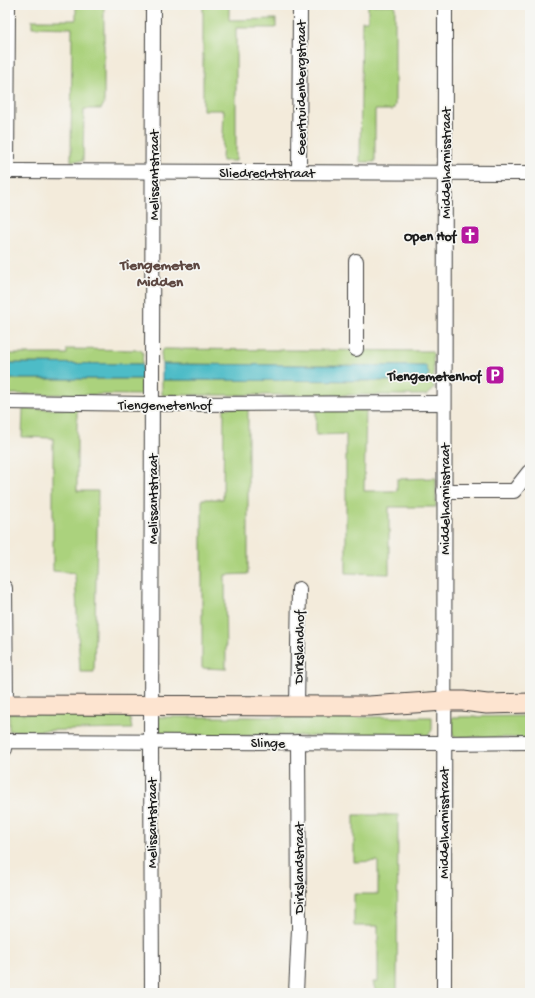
<svg xmlns="http://www.w3.org/2000/svg" width="535" height="998" font-family="'Gochi Hand',sans-serif">
	<style>
		.green { fill: #abd27d; stroke: #64774c }
		.water { fill: #4ebcc7; stroke: #356c72 }
		.lines { fill: none; stroke-linecap: round; stroke-linejoin: round }
		.street-casing { stroke: #3c3b39; stroke-width: 16 }
		.secondary-casing { stroke: #3c3b39; stroke-width: 21 }
		.street { stroke: #fff; stroke-width: 14 }
		.secondary { stroke: #fde4d0; stroke-width: 19 }
		.labels { text-anchor: middle; stroke-width: 3.5; stroke-linejoin: round; paint-order: stroke }
		.street-label { font-size: 14px; fill: #1c1c1c; stroke: #f6f6f2 }
		.poi-label { font-size: 14px; font-weight: bold; fill: #1c1c1c; stroke: #f6f6f2; text-anchor: end }
		.neighbourhood-label { font-size: 15px; font-weight: bold; fill: #5d4842; stroke: #f6f6f2 }
	</style>
	<rect width="100%" height="100%" fill="#f6f6f2"/>
	<filter id="ink" filterUnits="userSpaceOnUse"><feTurbulence type="fractalNoise" baseFrequency=".025" numOctaves="2"/><feDisplacementMap in="SourceGraphic" scale="8" xChannelSelector="R" yChannelSelector="G"/><feConvolveMatrix kernelMatrix="1 2 1 2 8 2 1 2 1" color-interpolation-filters="sRGB"/></filter>
	<filter id="wash" filterUnits="userSpaceOnUse"><feTurbulence type="fractalNoise" baseFrequency=".012" numOctaves="4" result="noise"/><feDisplacementMap in="SourceGraphic" scale="16" xChannelSelector="R" yChannelSelector="G"/><feGaussianBlur stdDeviation="0.9" result="paint"/><feColorMatrix in="noise" values="0 0 0 0 0 0 0 0 0 0 0 0 0 0 0 0 0 1.4 0 .05"/><feComposite in="paint" operator="in"/></filter>
	<g filter="url(#wash)">
		<rect width="100%" height="100%" fill="#f3ebdb"/>
		<!-- green -->
		<g class="green">
			<polygon points="76,5 104,5 104,104 101,109 84,109 83,161 71,161 72,28 32,27 32,20 76,20"/>
			<polygon points="203,5 229,5 229,20 276,19 276,28 236,28 236,161 222,161 224,110 203,110"/>
			<polygon points="368,5 395,5 395,105 393,110 375,110 375,162 360,162 362,21 368,21"/>
			<polygon points="5,349 6,349 7,354 67,354 67,349 141,350 143,353 142,364 5,363"/>
			<polygon points="164,349 431,351 433,353 434,389 427,395 162,395 162,380 423,381 429,374 426,366 162,364 161,352"/>
			<polygon points="5,379 142,379 143,393 142,395 5,394"/>
			<polygon points="224,408 248,408 248,574 225,575 226,669 202,668 202,499 223,499"/>
			<polygon points="23,409 77,409 77,491 98,491 94,672 80,672 75,573 53,571 53,438 22,437"/>
			<polygon points="316,409 366,409 364,491 397,491 397,479 436,478 436,507 389,507 389,574 346,573 346,434 316,435"/>
			<polygon points="9,713 126,714 130,719 132,729 9,731"/>
			<polygon points="530,716 530,738 454,737 451,729 452,717"/>
			<polygon points="156,717 432,717 432,730 427,737 172,735 156,732"/>
			<polygon points="354,815 398,815 397,993 376,993 373,982 378,982 378,926 354,926 354,894 378,894 378,861 354,862"/>
		</g>
		<!-- water -->
		<g class="water">
			<polygon points="5,363 142,364 142,379 5,379"/>
			<polygon points="162,364 426,366 429,374 423,381 162,380"/>
		</g>
	</g>
	<g filter="url(#ink)">
		<g class="lines">
			<!-- street casing -->
			<g class="street-casing">
				<g id="street">
					<polyline points="5,171 530,173"/>
					<polyline points="7,171 8,5"/>
					<polyline points="299,172 300,5"/>
					<polyline points="356,261 356,349"/>
					<polyline points="5,402 152,404 444,403"/>
					<polyline points="444,491 514,491 529,472"/>
					<polyline points="5,588 6,705"/>
					<polyline points="297,705 299,589"/>
					<polyline points="5,749 5,741 443,743 530,742"/>
					<polyline points="152,993 151,742 153,5"/>
					<polyline points="296,993 299,928 298,742"/>
					<polyline points="444,993 445,5"/>
				</g>
			</g>
			<!-- secondary casing -->
			<g class="secondary-casing">
				<polyline id="secondary" points="5,705 369,706 444,701 463,701 487,704 530,703"/>
			</g>
			<!-- street -->
			<use href="#street" class="street"/>
			<!-- secondary -->
			<use href="#secondary" class="secondary"/>
		</g>
	</g>
	<!-- icons -->
	<defs>
		<g id="church-square" transform="scale(1)"><rect x="-9" y="-9" width="18" height="18" rx="4" fill="#b5179e" stroke="#f6f6f2"/><path d="M-1.2-6h2.4v3.5h3.3v2.4h-3.3V6h-2.4V-.1h-3.3v-2.4h3.3Z" fill="#fff"/></g>
		<g id="parking-square" transform="scale(1)"><rect x="-9" y="-9" width="18" height="18" rx="4" fill="#b5179e" stroke="#f6f6f2"/><path d="M-3.5-5.5H1a3.5 3.5 0 0 1 0 7H-1V5.5H-3.5ZM-1-3.4V-.6H.8a1.4 1.4 0 0 0 0-2.8Z" fill="#fff"/></g>
	</defs>
	<g fill-rule="evenodd">
		<use href="#church-square" x="470" y="235"/>
		<use href="#parking-square" x="495" y="375"/>
	</g>
	<g class="labels">
		<!-- street labels -->
		<g class="street-label">
			<text transform="translate(300 88) rotate(-90)" y="5">Geertruidenbergstraat</text>
			<text transform="translate(445 163) rotate(-90)" y="5">Middelharnisstraat</text>
			<text x="267" y="177">Sliedrechtstraat</text>
			<text transform="translate(153 175) rotate(-90)" y="5">Melissantstraat</text>
			<text x="165" y="409">Tiengemetenhof</text>
			<text transform="translate(152 499) rotate(-90)" y="5">Melissantstraat</text>
			<text transform="translate(444 499) rotate(-90)" y="5">Middelharnisstraat</text>
			<text transform="translate(298 647) rotate(-89)" y="5">Dirkslandhof</text>
			<text x="268" y="747">Slinge</text>
			<text transform="translate(151 823) rotate(-90)" y="5">Melissantstraat</text>
			<text transform="translate(443 823) rotate(-90)" y="5">Middelharnisstraat</text>
			<text transform="translate(298 868) rotate(-90)" y="5">Dirkslandstraat</text>
		</g>
		<!-- poi labels -->
		<g class="poi-label">
			<text x="456" y="240">Open Hof</text>
			<text x="481" y="380">Tiengemetenhof</text>
		</g>
		<!-- neighbourhood labels -->
		<g class="neighbourhood-label">
			<text x="160" y="269">Tiengemeten<tspan x="160" dy="17">Midden</tspan></text>
		</g>
	</g>
	<!-- margin -->
	<rect width="535" height="998" fill="none" stroke="#f6f6f2" stroke-width="20"/>
</svg>
